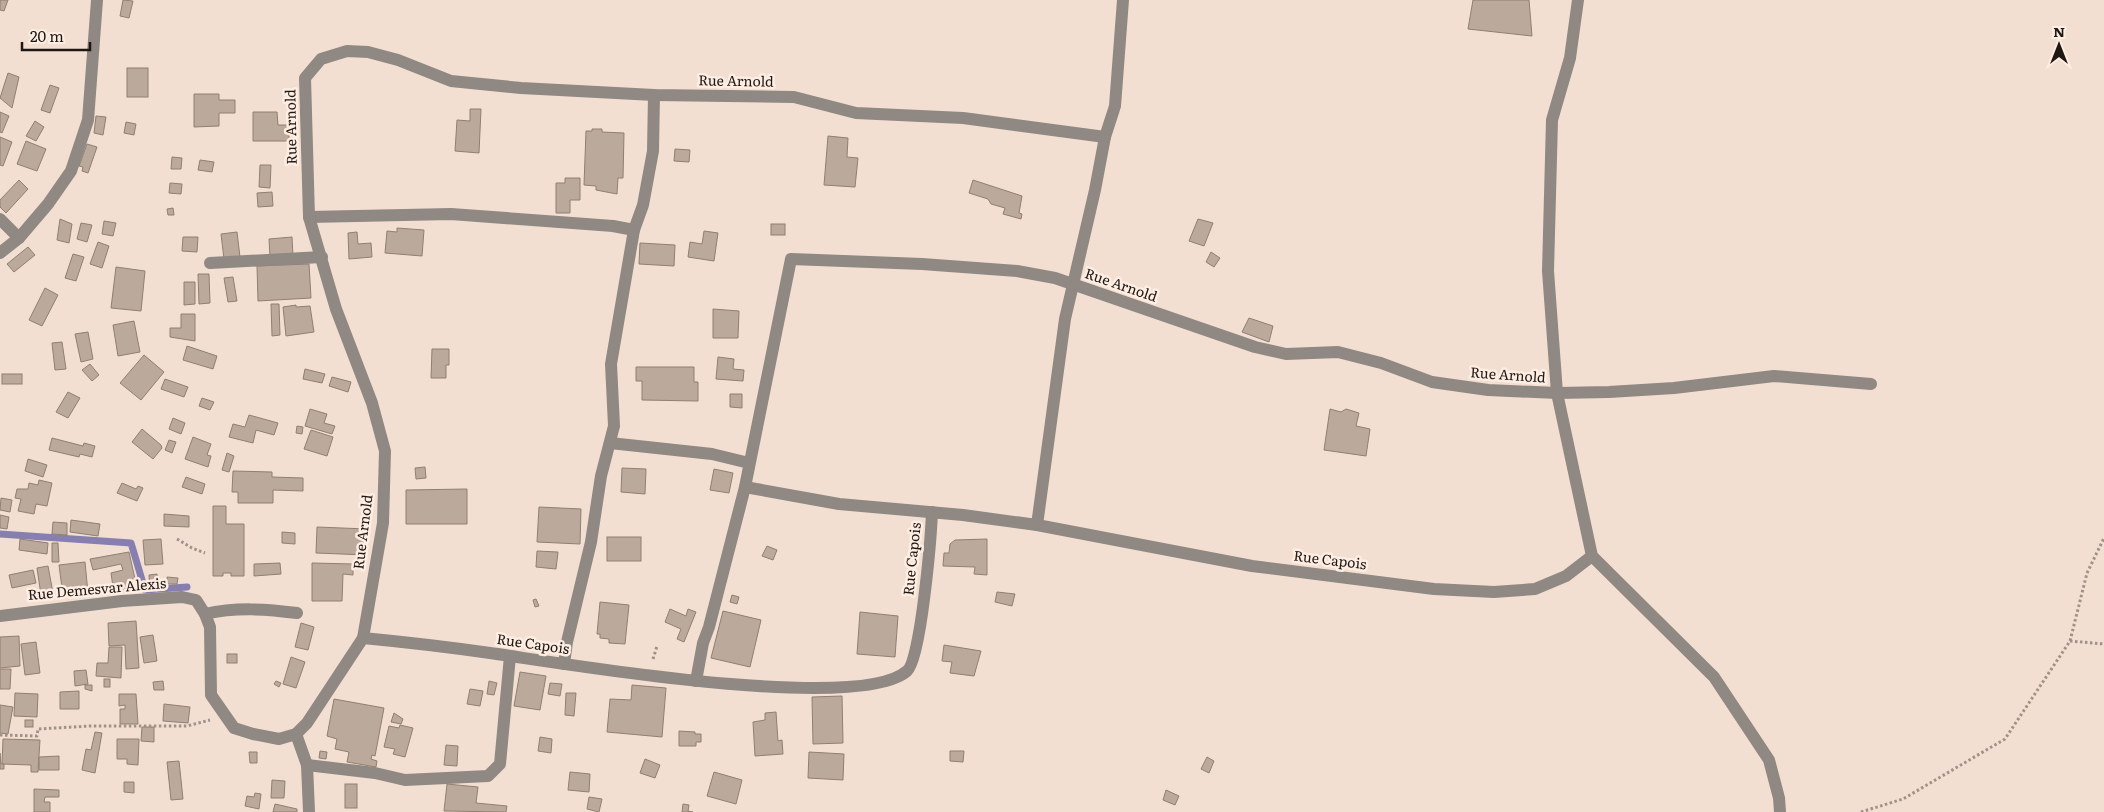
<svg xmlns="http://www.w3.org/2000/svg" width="2104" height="812" font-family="Literata,serif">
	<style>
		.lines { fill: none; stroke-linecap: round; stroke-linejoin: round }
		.stream { stroke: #877faf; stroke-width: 7 }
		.building { fill: #bba99b; stroke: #907f72 }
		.path { stroke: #a09187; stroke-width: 3; stroke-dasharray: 2.5 2.5; stroke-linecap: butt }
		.minor { stroke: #908883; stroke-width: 12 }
		.labels { text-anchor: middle; stroke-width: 5; stroke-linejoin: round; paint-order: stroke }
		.street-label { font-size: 14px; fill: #1e1712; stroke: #fdede2 }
	</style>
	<rect width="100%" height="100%" fill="#f3dfd1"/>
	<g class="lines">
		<!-- stream -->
		<polyline class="stream" points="0,534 131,543 145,590 187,587"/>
	</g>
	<!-- building -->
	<g class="building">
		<polygon points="0,0 8,0 4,11 0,10"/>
		<polygon points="123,0 133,1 129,18 120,16"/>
		<polygon points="1473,0 1529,0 1532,36 1468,29"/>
		<rect x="127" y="68" width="21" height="29"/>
		<polygon points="8,73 19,77 12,108 0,98"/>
		<polygon points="50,85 59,88 50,113 41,110"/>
		<polygon points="194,94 219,94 219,100 235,100 235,113 219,113 219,126 194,127"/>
		<polygon points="470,109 481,109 479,153 455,151 457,120 470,121"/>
		<polygon points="0,112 9,116 2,133 0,132"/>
		<polygon points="253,112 277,112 278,125 289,125 289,141 253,141"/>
		<polygon points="96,116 106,117 103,135 94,133"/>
		<polygon points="35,121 44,127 36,141 26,136"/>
		<polygon points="126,122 136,124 134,135 124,133"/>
		<polygon points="592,129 602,129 602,132 624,133 623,178 618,178 617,194 596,190 596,186 584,185 586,131 592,131"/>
		<polygon points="828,136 848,138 847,157 858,158 855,187 824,185"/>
		<polygon points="0,137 12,142 3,166 0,165"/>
		<polygon points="26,141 46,149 37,171 17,164"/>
		<polygon points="87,144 97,147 88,173 82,171 83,167 79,166"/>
		<polygon points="675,149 690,150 689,162 674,161"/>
		<polygon points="172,157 182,158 181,169 171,169"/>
		<polygon points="200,160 214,162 212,172 198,170"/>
		<polygon points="260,165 271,165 270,188 259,187"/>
		<polygon points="565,178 580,178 580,200 570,200 570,213 556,213 556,183 565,183"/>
		<polygon points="19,180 28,189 6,213 0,207 0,200"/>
		<polygon points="973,180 1022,196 1019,213 1022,214 1021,219 1003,214 1005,208 991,204 988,199 969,193"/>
		<polygon points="170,183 182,184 181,194 169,193"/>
		<polygon points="272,192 273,206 258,207 257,193"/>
		<polygon points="173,208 174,215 168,215 167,209"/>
		<polygon points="60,219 72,224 69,243 57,240"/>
		<polygon points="1198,219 1213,223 1204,246 1189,241"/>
		<polygon points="104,221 116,223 113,236 102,234"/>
		<polygon points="81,223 92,225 87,242 77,239"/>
		<rect x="771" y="224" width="14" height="11"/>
		<polygon points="397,228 424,230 422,256 385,253 387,231 397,232"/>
		<polygon points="704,231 718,233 714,261 688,257 690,242 702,244"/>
		<polygon points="237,232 240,257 224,259 221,234"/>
		<polygon points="357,232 358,244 371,243 372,257 349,259 348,233"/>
		<polygon points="183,237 198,237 197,252 182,251"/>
		<polygon points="292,237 293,256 270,257 269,239"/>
		<polygon points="98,242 109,246 102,268 90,264"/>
		<polygon points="640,243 675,245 674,266 639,264"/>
		<polygon points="28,247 35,255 14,272 7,264"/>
		<polygon points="1211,252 1220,258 1214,267 1206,262"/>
		<polygon points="73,254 84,257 76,281 65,278"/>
		<polygon points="309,264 311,298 258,301 257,266"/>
		<polygon points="116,267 145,271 141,311 111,308"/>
		<polygon points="198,274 209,274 210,303 199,304"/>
		<polygon points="233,277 237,301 228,302 224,278"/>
		<polygon points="184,282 195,282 195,304 184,305"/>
		<polygon points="45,288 58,295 42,326 29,320"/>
		<polygon points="271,304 279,304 280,335 272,336"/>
		<polygon points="296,305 296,307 310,306 314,332 286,336 283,307"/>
		<polygon points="713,309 739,311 738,338 713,338"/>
		<polygon points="181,314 195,314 195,341 170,337 170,328 181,328"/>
		<polygon points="1249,318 1273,326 1269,342 1242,332"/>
		<polygon points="134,321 140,352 118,356 113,325"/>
		<polygon points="88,332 93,359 81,362 75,334"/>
		<polygon points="62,342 66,369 55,370 52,343"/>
		<polygon points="187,346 217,356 213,369 183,360"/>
		<polygon points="432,349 449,349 449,365 446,365 446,378 431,378"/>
		<polygon points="144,355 164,372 141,400 120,383"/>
		<polygon points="718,357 734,359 733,369 744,370 743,381 716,379"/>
		<polygon points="90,364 99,375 92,381 82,370"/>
		<polygon points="636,367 694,367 694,382 698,382 698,401 642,400 642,381 636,381"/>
		<polygon points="305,369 325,374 322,383 303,379"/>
		<rect x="2" y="374" width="20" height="10"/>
		<polygon points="332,377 351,382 348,392 329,386"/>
		<polygon points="165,379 188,387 184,397 161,389"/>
		<polygon points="68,392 80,398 68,418 56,412"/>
		<polygon points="730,394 742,394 742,408 730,407"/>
		<polygon points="202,398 214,402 210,410 199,406"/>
		<polygon points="310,409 327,414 324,423 335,426 332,434 305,426"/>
		<polygon points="1330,409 1341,412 1346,409 1359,413 1356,426 1370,429 1366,456 1324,450"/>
		<polygon points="249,415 278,423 274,435 256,430 253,443 229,437 233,424 245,427"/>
		<polygon points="173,418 185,423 181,434 169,429"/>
		<polygon points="297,426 303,427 302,434 296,433"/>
		<polygon points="142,429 161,445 162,448 153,459 132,442"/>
		<polygon points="311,430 333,437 327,456 304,449"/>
		<polygon points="193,437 211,444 207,455 211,456 208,467 185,459"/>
		<polygon points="52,438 83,446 84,443 95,446 92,457 80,454 79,457 49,450"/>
		<polygon points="169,440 176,442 172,453 165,450"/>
		<polygon points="227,453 234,456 229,472 222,470"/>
		<polygon points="28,459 47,465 43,477 25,471"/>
		<polygon points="425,467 426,478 416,479 415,468"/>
		<polygon points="622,468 646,469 645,494 621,492"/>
		<polygon points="714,469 733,473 729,493 710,490"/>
		<polygon points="233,471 272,472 272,477 303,478 303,491 273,490 273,503 238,503 238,492 232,492"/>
		<polygon points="186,477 205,484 202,494 182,487"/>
		<polygon points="39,480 52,483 47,506 36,504 34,514 18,511 21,499 15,498 17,489 28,489 29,483 38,485"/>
		<polygon points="122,483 136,489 138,486 143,488 137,501 117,493"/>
		<polygon points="467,489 467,524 406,524 406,490"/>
		<polygon points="1,498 12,500 10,512 0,510"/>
		<polygon points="213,506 226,506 226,524 244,524 244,576 231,576 231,573 223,573 223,576 213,576"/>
		<polygon points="539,507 581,509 580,544 537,542"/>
		<polygon points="164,514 189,516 189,527 164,526"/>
		<polygon points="0,515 9,517 7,529 0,528"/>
		<polygon points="71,520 100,524 98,536 70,532"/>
		<polygon points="53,522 67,523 67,535 52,534"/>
		<polygon points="317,527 367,529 366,555 316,553"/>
		<polygon points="282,532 295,533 295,544 282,543"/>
		<rect x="607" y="537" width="34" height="24"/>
		<polygon points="20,539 48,543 47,554 19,550"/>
		<polygon points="161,539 163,564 145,565 143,540"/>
		<polygon points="987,539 987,575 974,574 975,567 943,566 944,553 949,553 950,544 955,540"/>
		<polygon points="52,543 58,543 59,562 52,562"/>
		<polygon points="767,546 777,550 773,560 762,556"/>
		<polygon points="537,551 558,552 556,569 536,567"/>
		<polygon points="129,552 135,579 132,579 134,590 114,594 111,573 123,570 121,564 93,570 90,559"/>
		<polygon points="85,562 88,593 63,596 59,565"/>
		<polygon points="280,563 281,574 254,576 254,564"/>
		<polygon points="312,563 353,564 353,575 343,574 342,601 312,601"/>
		<polygon points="48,566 53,593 41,595 37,568"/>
		<polygon points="33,570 36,583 12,588 9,575"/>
		<polygon points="157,574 158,587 150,588 149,575"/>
		<polygon points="167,577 178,578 177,584 167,584"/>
		<polygon points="97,587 98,594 92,595 91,588"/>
		<polygon points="997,592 1015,594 1012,606 995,602"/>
		<polygon points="732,595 739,597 737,604 730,602"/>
		<polygon points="536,599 539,606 535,607 533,600"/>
		<polygon points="600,602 629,605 625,644 609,643 609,639 600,638 600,634 597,634"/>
		<polygon points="670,609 686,616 688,609 696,612 684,642 677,639 681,629 665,622"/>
		<polygon points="723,611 761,620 750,667 711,658"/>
		<polygon points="860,612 898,616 895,657 857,654"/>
		<polygon points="136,621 139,668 126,669 125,645 109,646 108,623"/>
		<polygon points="301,623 314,627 308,650 295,647"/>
		<polygon points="153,635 157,661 144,663 140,637"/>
		<polygon points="19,636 20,666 0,668 0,637"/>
		<polygon points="36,642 40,673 25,675 21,644"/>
		<polygon points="944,645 981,651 974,676 950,673 952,662 942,661"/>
		<polygon points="109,647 122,647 121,678 96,676 97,663 108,663"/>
		<rect x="227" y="654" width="10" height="9"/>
		<polygon points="291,657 305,662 296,688 283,684"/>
		<polygon points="0,669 11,669 10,689 0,689"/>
		<polygon points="86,670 88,684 75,686 74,671"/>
		<polygon points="520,672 546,676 540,710 514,706"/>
		<rect x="104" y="679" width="6" height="8"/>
		<polygon points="163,681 164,690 154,690 153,682"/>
		<polygon points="276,681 281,683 279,687 274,684"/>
		<polygon points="489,681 497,683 494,695 487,694"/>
		<polygon points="550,683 562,684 560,696 548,694"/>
		<polygon points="85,685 92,685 92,691 85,689"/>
		<polygon points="632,685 666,688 662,737 607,732 610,699 631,700"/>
		<polygon points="470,689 483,691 480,706 467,704"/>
		<polygon points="79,691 79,709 60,709 60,692"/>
		<polygon points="15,693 38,694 37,717 14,716"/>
		<polygon points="566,693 576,693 574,716 565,715"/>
		<polygon points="119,694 136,694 138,724 120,724 120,709 125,709 125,705 119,706"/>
		<polygon points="842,696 843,743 813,744 812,697"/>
		<polygon points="334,699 384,708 375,756 372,755 371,759 377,761 376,767 347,762 349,752 335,749 337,739 327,736"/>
		<polygon points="164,704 190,707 188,723 163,721"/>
		<polygon points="0,705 13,707 8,734 0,733"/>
		<polygon points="776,712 778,741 782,740 783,754 755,756 753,722 765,720 765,713"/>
		<polygon points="394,713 403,719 401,724 391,722"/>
		<rect x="25" y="720" width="8" height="7"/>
		<polygon points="400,725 413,728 405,757 393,754 395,749 384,747 389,726 399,728"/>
		<polygon points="142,727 154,727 154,742 141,741"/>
		<polygon points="679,731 695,732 695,734 701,734 701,742 696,742 696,746 679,746"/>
		<polygon points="95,732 102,733 95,773 82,770 86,749 91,750"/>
		<polygon points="540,737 552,739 551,753 538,751"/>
		<polygon points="3,739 40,740 38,772 31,772 31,765 2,764"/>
		<polygon points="117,739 139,739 138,765 127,764 127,759 117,759"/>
		<polygon points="446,745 458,746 457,766 444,765"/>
		<polygon points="320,751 327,752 326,759 319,758"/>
		<polygon points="950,751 964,751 963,762 950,761"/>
		<polygon points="249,752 257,752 257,763 250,763"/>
		<polygon points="809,752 844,754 843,780 808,778"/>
		<polygon points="0,753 1,764 4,764 4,769 0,769"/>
		<polygon points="59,756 59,770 39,770 39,757"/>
		<polygon points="1207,757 1214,761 1209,773 1201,769"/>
		<polygon points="645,759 660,765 655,778 640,773"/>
		<polygon points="179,761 183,799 171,800 167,762"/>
		<polygon points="570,772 590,774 589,792 568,790"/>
		<polygon points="714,772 742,780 736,804 707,796"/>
		<polygon points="272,780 285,781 284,798 271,798"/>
		<polygon points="124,782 134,782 134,793 124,792"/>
		<rect x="345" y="784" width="12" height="24"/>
		<polygon points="447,784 478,787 476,803 507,806 506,812 444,811"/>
		<polygon points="34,789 59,790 59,797 45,797 44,802 50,802 50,812 34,812"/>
		<polygon points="1166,790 1179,796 1175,805 1163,800"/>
		<polygon points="255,793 261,794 259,809 245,806 247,796 254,797"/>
		<polygon points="589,797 602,799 599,812 587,809"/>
		<polygon points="275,804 297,809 297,812 273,812"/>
		<polygon points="683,804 689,805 688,811 693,812 682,812"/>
	</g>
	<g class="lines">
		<!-- path -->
		<g class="path">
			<polyline points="177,539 192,548 205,553"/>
			<polyline points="2070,641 2104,644"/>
			<polyline points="653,659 657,646"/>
			<polyline points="0,735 37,736 38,729 90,726 187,726 210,720"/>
			<polyline points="1861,812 1903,799 2005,739 2070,641 2087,573 2104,538"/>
		</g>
		<!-- minor -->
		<g class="minor">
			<polyline points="1578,0 1570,58 1552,120 1548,271 1557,393 1592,556 1714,677 1769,760 1779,798 1780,812"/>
			<polyline points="309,217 451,214 613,226 634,230"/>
			<polyline points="0,219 19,238"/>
			<polyline points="0,253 19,238 48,204 71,171 88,120 97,0"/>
			<polyline points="210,263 322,257"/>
			<polyline points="610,443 712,454 749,463"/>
			<polyline points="745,487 839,504 963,515 1037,525 1252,566 1434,589 1494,592 1535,589 1566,576 1592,556"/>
			<polyline points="1037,525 1065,319 1095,190 1105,137 1115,106 1123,0"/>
			<path d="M 205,614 C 236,607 266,609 297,613"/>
			<polyline points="0,616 122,601 182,597 196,600 205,614 210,627 211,695 234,728 253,734 279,739 296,734 307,723 363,638 383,523 385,451 372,403 336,309 309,217 305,78 321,59 347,51 368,52 398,60 451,81 521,88 654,95 794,97 856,113 963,118 1105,137"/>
			<path d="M 363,638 C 405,642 448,647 490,653 C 562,663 858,714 907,671 C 921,660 931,536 932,512"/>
			<polyline points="564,664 567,642 591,542 601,476 614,426 611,364 634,230 643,205 653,151 654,95"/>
			<polyline points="696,681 703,643 709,627 745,487 791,259 922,264 1017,271 1055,278 1255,347 1286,354 1338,352 1381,363 1432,382 1488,390 1557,393 1609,392 1674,388 1774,376 1871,384"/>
			<polyline points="296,734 307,765 309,812"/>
			<polyline points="307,765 375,773 405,780 488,776 500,764 510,656"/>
		</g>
	</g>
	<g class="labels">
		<!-- street labels -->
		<g class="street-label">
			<text transform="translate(736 81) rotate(1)" y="5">Rue Arnold</text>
			<text transform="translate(291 127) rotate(-91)" y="5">Rue Arnold</text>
			<text transform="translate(1121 285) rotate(19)" y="5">Rue Arnold</text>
			<text transform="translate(1508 375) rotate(4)" y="5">Rue Arnold</text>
			<text transform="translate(363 532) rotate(-83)" y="5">Rue Arnold</text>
			<text transform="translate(912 559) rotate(-84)" y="5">Rue Capois</text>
			<text transform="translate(1330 560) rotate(7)" y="5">Rue Capois</text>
			<text transform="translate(97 589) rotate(-5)" y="5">Rue Demesvar Alexis</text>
			<text transform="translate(533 644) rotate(8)" y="5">Rue Capois</text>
		</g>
	</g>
	<!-- north arrow -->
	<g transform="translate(2059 45)" stroke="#fdede2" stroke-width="4" paint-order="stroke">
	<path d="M0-4L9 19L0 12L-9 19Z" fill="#1e1712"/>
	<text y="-8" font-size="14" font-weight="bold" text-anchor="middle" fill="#1e1712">N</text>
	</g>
	<!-- scale -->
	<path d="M22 42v8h68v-8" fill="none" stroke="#1e1712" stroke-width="2.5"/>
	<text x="30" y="42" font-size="15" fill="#1e1712" stroke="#fdede2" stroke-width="4" paint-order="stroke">20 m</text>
</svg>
